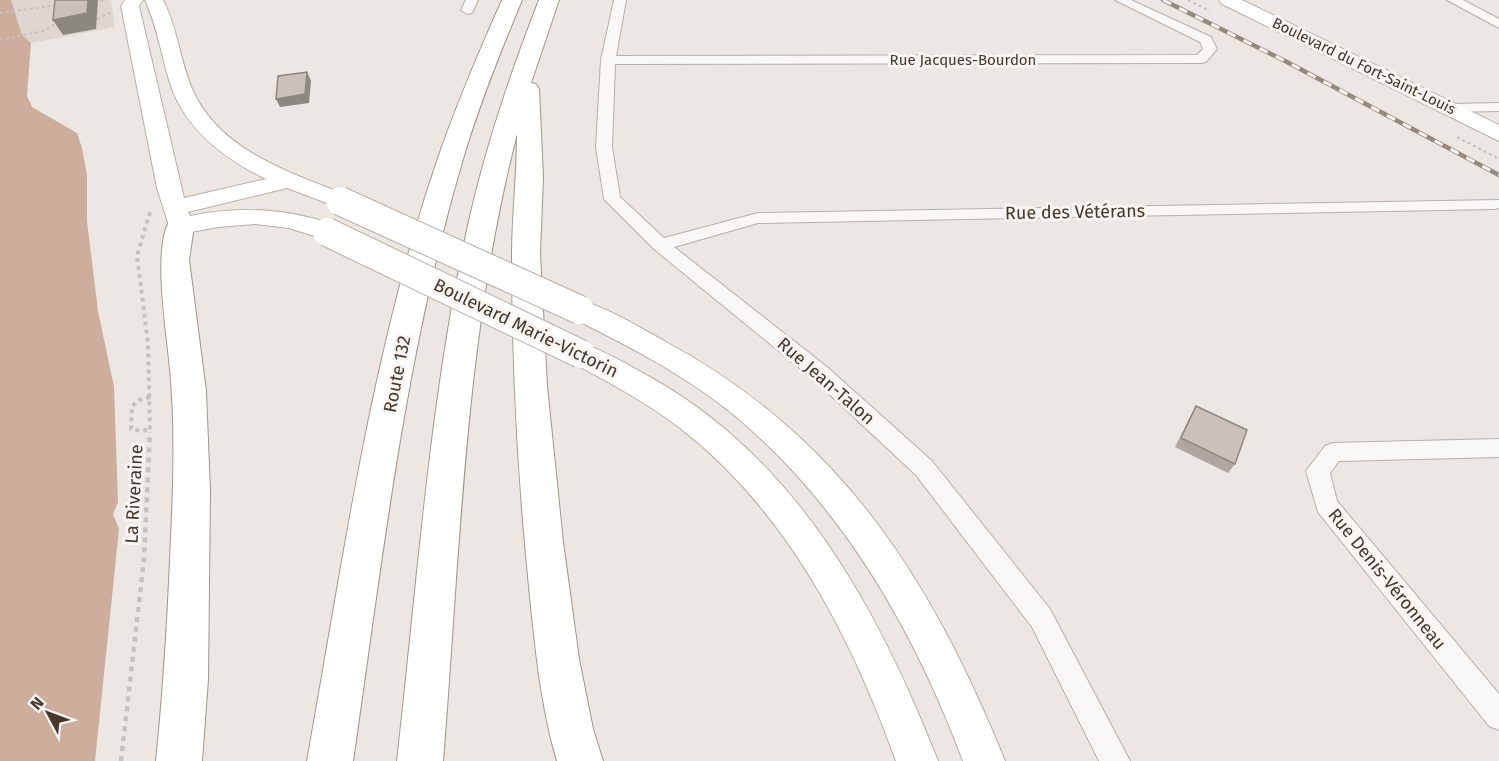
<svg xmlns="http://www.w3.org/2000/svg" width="1499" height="761" font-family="'Fira Sans',sans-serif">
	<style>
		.built { fill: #ded6d1 }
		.water { fill: #cdae9c }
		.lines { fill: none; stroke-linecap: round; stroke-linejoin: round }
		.street-casing { stroke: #b7afa8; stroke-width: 2 }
		.secondary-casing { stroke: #b7afa8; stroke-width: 2 }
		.highway-casing { stroke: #a39589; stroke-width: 2 }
		.path-far2 { stroke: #c7c2bd; stroke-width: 2; stroke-dasharray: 3 3; stroke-linecap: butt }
		.path-far1 { stroke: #c7c2bd; stroke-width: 4; stroke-dasharray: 4 4; stroke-linecap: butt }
		.path { stroke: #c7c2bd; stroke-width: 4.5; stroke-dasharray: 5 5; stroke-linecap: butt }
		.street { fill: #f9f8f6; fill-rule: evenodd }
		.secondary { fill: #fff; fill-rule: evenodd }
		.highway { fill: #fff; fill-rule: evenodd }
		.rail-casing { stroke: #96887b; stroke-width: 4.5 }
		.rail { stroke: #f9f5f3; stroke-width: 3; stroke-dasharray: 9; stroke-linecap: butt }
		.secondary-bridge-casing { stroke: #b7afa8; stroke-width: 30; stroke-linecap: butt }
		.secondary-bridge { stroke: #fff; stroke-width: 28 }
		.wall { fill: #aea6a0 }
		.shaded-wall { fill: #8d8782 }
		.building { fill: #cac1ba; stroke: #8d8782; stroke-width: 1.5 }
		.labels { text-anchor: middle; stroke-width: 6; stroke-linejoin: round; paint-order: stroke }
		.far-street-label { font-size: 15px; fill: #45372a; stroke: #f9f5f3 }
		.street-label { font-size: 18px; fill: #45372a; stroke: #f9f5f3 }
	</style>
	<rect width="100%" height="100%" fill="#ece7e3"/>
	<!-- built -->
	<polygon class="built" points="11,0 111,0 115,27 31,43 22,35"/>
	<!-- water -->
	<polygon class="water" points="0,0 11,0 22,35 31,43 27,96 32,107 77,133 82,148 87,175 87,221 98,311 114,387 118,502 113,514 119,529 95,761 0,761"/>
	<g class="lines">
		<!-- street casing -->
		<g class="street-casing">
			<g id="street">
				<polygon points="466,0 478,0 472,13 467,14 461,10"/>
				<polygon points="614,0 626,0 616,56 1197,55 1203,49 1200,42 1115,0 1131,0 1211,37 1217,49 1206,62 1201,63 615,64 612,147 620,197 664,238 758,213 1499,200 1499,208 1494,209 758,223 674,247 827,367 932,461 1050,609 1130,761 1099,761 1032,627 916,475 813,379 654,249 604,199 596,147 601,60"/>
				<polygon points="1447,0 1463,0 1499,19 1499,28"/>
				<polygon points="1499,103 1499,111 1450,112 1443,108 1450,104"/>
				<polygon points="1499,439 1499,457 1339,461 1330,473 1337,501 1499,694 1499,730 1489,726 1318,512 1306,471 1325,446 1333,443"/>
			</g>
		</g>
		<!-- secondary casing -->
		<g class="secondary-casing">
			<g id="secondary">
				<path d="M 125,0 L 143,0 L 139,6 L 184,198 L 266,179 C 223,158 183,128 169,80 C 161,53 157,26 145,0 L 163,0 C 178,29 180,62 193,91 C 221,152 292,173 349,196 L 352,201 L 349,206 L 340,208 L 287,188 L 188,212 L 190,216 C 231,208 270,207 311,218 C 321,220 334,223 340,232 L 336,238 L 327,240 L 289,228 L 255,224 L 218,227 L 180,234 L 171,232 L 157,188 L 121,6 Z"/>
				<polygon points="1219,0 1242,0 1499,125 1499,141 1222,4"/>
				<path d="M 580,300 C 610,309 639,327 666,342 C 842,437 932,581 1005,761 L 963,761 C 914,630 843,506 734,415 C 685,375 627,345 570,317 L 566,310 L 570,303 Z"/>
				<path d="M 581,343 C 605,351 628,365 650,377 C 798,460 878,609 938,761 L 896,761 C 851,636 787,511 680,428 C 646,402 608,382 571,362 L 566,354 L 571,346 Z"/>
			</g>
		</g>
		<!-- highway casing -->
		<g class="highway-casing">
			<g id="highway">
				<path d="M 502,0 L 522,0 C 499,55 477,110 461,166 C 404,360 382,562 353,761 L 307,761 C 343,562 371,356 436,164 C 455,108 478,54 502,0 Z"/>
				<path d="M 539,0 L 559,0 L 531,83 L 536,84 L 539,89 L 543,177 L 540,253 L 547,386 L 563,542 L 579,659 L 593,729 L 603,761 L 557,761 C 540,704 535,645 529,587 C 518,477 512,367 512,257 C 512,216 517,175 517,134 C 464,339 460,552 443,761 L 397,761 C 418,578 430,392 471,212 C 488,140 512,69 539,0 Z"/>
				<path d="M 180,217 L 190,220 L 194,226 L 189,260 L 206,391 L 210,492 L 208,679 L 202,761 L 156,761 C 163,694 167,628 170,560 C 173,497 176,432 170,369 C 167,334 152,248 170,220 Z"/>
			</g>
		</g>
		<!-- path-far2 -->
		<g class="path-far2">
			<polyline points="1188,0 1210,11"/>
			<polyline points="94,2 105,0"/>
			<polyline points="0,13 58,5"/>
			<polyline points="97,19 112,12"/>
			<polyline points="0,40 43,31 56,24"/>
			<polyline points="1457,137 1499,159"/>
		</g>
		<!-- path-far1 -->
		<g class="path-far1">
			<polyline points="150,212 137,256 148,343 150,433"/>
			<polyline points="150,397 139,400 132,406 131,429 141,431 150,429"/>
		</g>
		<!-- path -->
		<polyline class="path" points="121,761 144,559 150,432"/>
		<!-- street -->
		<use href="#street" class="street"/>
		<!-- secondary -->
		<use href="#secondary" class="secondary"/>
		<!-- highway -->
		<use href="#highway" class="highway"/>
		<!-- rail casing -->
		<g class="rail-casing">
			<polyline id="rail" points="1163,0 1287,62 1499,175"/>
		</g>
		<!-- rail -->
		<use href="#rail" class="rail"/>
		<!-- secondary-bridge casing -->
		<g class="secondary-bridge-casing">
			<g id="secondary-bridge">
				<polyline points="340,201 580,310"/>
				<polyline points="327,232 581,354"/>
			</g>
		</g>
		<!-- secondary-bridge -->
		<use href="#secondary-bridge" class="secondary-bridge"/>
	</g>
	<!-- wall -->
	<polygon class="wall" points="1196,406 1235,464 1228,473 1175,447 1191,415"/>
	<!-- shaded-wall -->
	<g class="shaded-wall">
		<polygon points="88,0 98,0 96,29 63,35 53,20"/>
		<polygon points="307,72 311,81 309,103 280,107 276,99"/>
	</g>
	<!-- building -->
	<g class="building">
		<polygon points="55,0 88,0 87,13 53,20"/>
		<polygon points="307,72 305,94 276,99 278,76"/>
		<polygon points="1196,406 1247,430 1235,464 1181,438"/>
	</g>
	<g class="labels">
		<!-- far-street labels -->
		<g class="far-street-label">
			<text x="963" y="65">Rue Jacques-Bourdon</text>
			<text transform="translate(1364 66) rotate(26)" y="5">Boulevard du Fort-Saint-Louis</text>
		</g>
		<!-- street labels -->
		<g class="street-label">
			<text transform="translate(1075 212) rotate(-1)" y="6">Rue des Vétérans</text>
			<text transform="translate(526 328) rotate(26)" y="6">Boulevard Marie-Victorin</text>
			<text transform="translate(397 374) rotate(-79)" y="6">Route 132</text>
			<text transform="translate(826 381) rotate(41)" y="6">Rue Jean-Talon</text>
			<text transform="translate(134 494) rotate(-87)" y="6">La Riveraine</text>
			<text transform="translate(1387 579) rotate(51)" y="6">Rue Denis-Véronneau</text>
		</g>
	</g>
	<!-- north arrow -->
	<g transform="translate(48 713) rotate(311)" stroke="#f9f5f3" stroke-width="4.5" paint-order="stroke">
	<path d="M0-4.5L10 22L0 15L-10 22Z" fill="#45372a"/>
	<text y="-9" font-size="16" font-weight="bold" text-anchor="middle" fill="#45372a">N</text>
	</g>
</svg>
